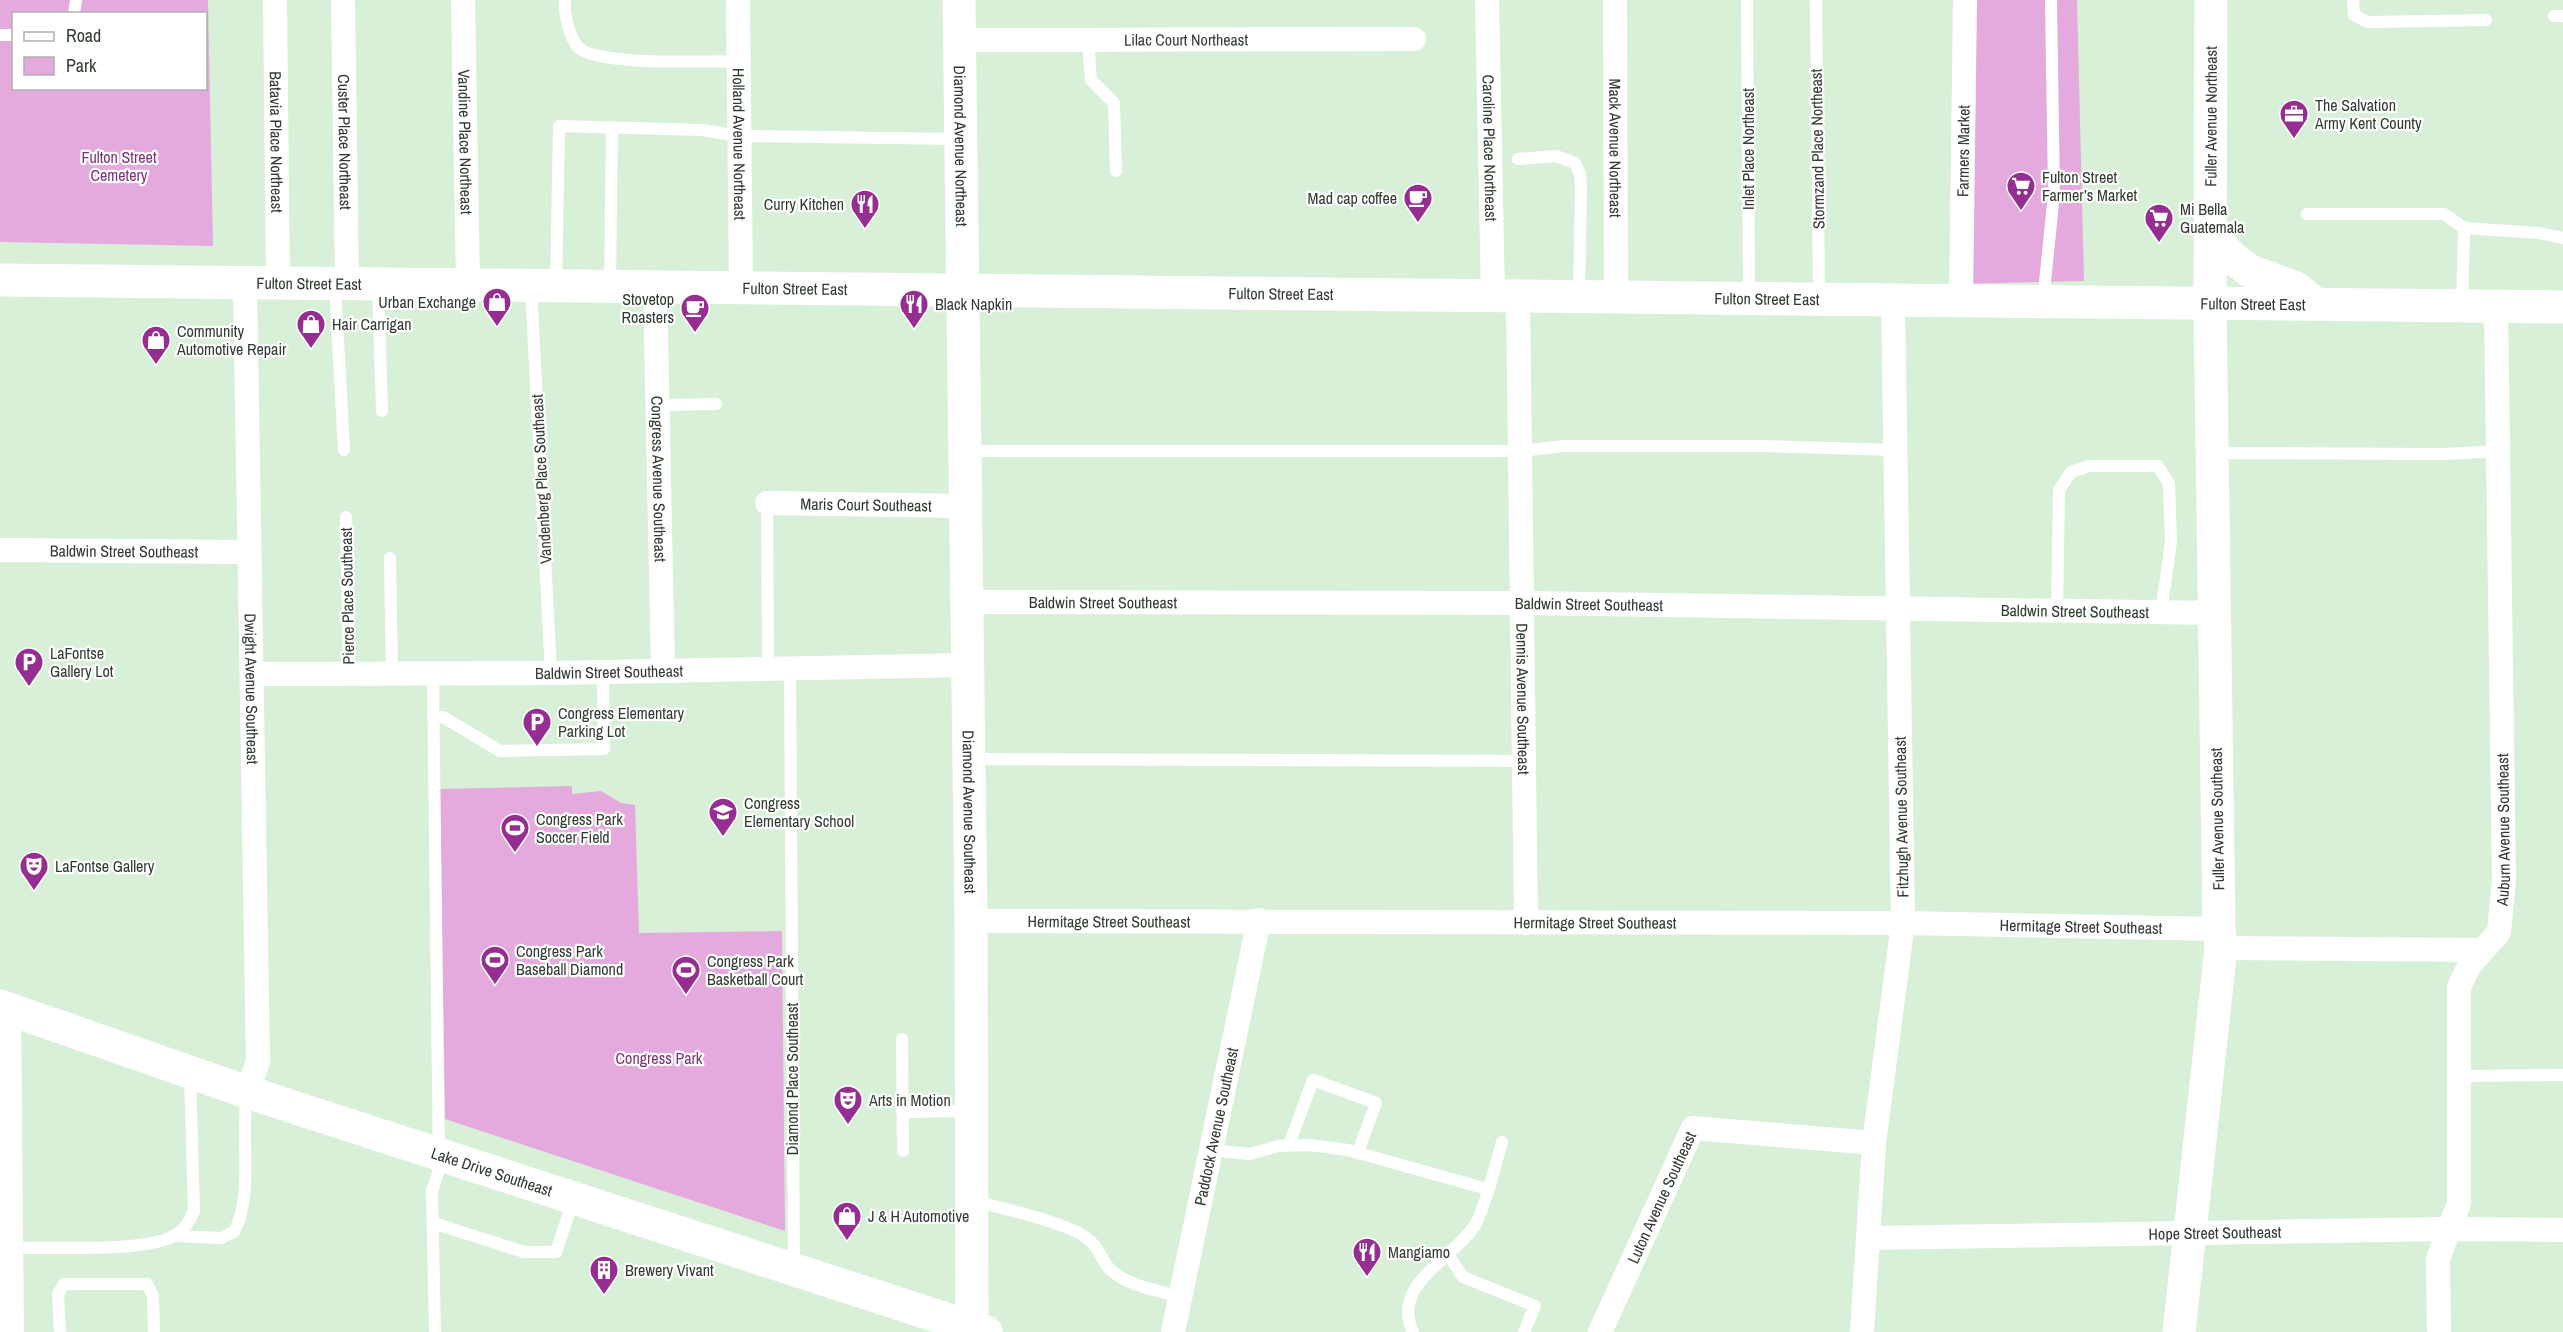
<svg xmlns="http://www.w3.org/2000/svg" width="2563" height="1332" font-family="'Archivo Narrow',sans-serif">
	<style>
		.green { fill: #e4aade; fill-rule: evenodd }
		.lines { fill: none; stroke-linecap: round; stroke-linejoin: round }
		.lane { stroke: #fff; stroke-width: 12 }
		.street { stroke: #fff; stroke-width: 24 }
		.secondary { stroke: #fff; stroke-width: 33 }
		.primary { stroke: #fff; stroke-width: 33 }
		.labels { text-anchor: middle; stroke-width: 4.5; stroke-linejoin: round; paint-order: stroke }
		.street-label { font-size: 16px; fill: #323b32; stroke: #fff }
		.poi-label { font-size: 16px; fill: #323b32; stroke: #fff; text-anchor: start }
		.park-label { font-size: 16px; fill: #7e317a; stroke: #fff }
	</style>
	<rect width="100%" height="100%" fill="#d9f0d8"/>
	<!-- green -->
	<g class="green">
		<path d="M 0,0 L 208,0 L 213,246 L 0,242 ZM 14,14 L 206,14 L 206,88 L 14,88 Z"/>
		<polygon points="1953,0 2077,0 2084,281 1959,284"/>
		<polygon points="572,786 572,794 601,791 621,803 635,805 639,933 782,931 785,1231 445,1119 440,789"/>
	</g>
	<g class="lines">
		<!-- lane -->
		<g class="lane">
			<path d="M 565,0 C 564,13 569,38 579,48 C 599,66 709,61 739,61"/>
			<polyline points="1747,0 1749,297"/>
			<polyline points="1816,0 1819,298"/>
			<polyline points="2353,0 2354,15 2367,22 2486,20"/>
			<polyline points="74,14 76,0"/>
			<polyline points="2554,16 2563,16"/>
			<polyline points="0,35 14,35"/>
			<polyline points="1088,40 1091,80 1114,103 1116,171"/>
			<polyline points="1518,159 1556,156 1575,163 1580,174 1581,187 1579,295"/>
			<polyline points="2307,214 2444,214 2464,228"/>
			<polyline points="556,284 559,126 701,130 740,136 959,139"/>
			<polyline points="335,285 344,450"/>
			<polyline points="610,285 612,127"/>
			<polyline points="378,286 382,411"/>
			<polyline points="531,288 551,673"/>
			<polyline points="2043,301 2054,194 2051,0"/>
			<polyline points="2462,306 2464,228 2539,233 2563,238"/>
			<polyline points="658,405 716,404"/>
			<polyline points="967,451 1521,451 1564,446 1759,446 1896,450"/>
			<polyline points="2213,453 2445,454 2498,451"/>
			<polyline points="767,503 768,670"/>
			<polyline points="346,517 349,675"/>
			<polyline points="390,558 392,674"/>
			<polyline points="2057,611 2059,490 2071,472 2089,466 2158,466 2169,484 2171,542 2161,612"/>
			<polyline points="790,670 794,1268"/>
			<polyline points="433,674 439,1170 432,1191 435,1332"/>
			<polyline points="433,717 443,717 500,751 604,749 603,672"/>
			<polyline points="969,759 1524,761"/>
			<polyline points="902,1039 903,1151"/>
			<polyline points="2458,1076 2563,1075"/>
			<polyline points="902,1112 969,1111"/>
			<polyline points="1289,1145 1313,1080 1376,1103 1358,1152"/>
			<polyline points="1211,1150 1250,1154 1278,1146 1310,1145 1348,1150 1487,1189"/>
			<path d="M 975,1201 C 1001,1208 1063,1222 1084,1236 C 1099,1246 1099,1256 1109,1268 C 1125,1286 1158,1290 1180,1297"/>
			<polyline points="433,1223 524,1252 556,1252 573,1201"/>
			<path d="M 173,1236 L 221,1238 L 234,1232 C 254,1194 240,1137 247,1094"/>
			<path d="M 10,1248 C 49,1246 143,1253 174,1236 C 184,1230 190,1222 194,1211 L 190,1074"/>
			<polyline points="1447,1253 1463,1277 1535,1306 1524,1332"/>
			<polyline points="60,1332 58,1294 64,1284 147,1284 153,1296 154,1332"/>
			<path d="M 1413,1332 C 1390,1284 1454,1259 1475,1225 C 1485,1209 1496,1162 1502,1142"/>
		</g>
		<!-- street -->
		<g class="street">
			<path id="s1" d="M 275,0 L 278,284"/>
			<path id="s2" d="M 343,0 L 347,284"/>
			<path id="s3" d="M 463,0 L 468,285"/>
			<path id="s4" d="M 738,0 L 741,287"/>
			<path id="s5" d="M 1487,0 L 1493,297"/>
			<path id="s6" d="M 1615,0 L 1616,296"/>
			<path id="s7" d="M 960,40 L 1414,39"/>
			<path id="s8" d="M 245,284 L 258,1062 L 247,1092"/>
			<path id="s9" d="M 655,287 L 663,671"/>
			<path id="s10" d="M 1518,297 L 1526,923"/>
			<path id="s11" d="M 1961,301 L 1965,0"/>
			<path id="s12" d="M 767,503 L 966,506"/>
			<path id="s13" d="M 0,550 L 249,552"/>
			<path id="s14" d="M 965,602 L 1521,603 L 2214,613"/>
			<path id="s15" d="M 252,674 L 551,673 L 966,665"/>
			<path id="s16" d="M 971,921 L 1903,923 L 2219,929"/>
			<polyline points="2221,948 2482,950"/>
			<polyline points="9,1009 12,1332"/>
			<path id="s17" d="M 1869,1238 L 2449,1229 L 2563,1230"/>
			<path id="s18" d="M 1173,1332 L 1259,920"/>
			<path id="s19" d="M 1600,1332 L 1693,1128 L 1874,1143"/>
			<polyline points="1862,1332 1874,1143 1903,923 1893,301"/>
			<path id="s20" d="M 2439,1332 L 2438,1259 L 2459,1203 L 2459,987 L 2469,966 L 2499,932 L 2504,880 L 2496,308"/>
		</g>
		<!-- secondary -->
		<g class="secondary">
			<path id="s21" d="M 959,0 L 971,921 L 972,1332"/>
			<path id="s22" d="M 0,1006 L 247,1092 L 986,1332"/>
			<path id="s23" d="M 2179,1332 L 2221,948 L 2219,929 L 2210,304 L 2211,0"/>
		</g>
		<!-- primary -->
		<g class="primary">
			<polyline points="2211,233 2232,258 2250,271 2296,288 2313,302"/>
			<path id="s24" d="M 0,280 L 2563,307"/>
		</g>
	</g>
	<!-- icons -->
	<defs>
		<g id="office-pin" transform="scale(1.5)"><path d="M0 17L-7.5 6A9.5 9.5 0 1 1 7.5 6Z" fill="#962e91" stroke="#fff"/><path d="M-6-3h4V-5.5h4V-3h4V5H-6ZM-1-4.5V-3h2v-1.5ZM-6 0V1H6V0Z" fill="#fff"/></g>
		<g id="supermarket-pin" transform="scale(1.5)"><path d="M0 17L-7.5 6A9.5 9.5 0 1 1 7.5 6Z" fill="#962e91" stroke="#fff"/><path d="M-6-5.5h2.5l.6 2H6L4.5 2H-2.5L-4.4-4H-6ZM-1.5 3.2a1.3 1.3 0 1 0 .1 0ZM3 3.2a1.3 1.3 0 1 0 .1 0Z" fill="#fff"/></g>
		<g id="cafe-pin" transform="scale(1.5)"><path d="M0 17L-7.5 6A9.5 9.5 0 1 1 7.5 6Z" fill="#962e91" stroke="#fff"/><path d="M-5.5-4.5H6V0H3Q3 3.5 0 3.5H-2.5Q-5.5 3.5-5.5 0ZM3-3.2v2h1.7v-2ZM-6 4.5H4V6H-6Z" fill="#fff"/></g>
		<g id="restaurant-pin" transform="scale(1.5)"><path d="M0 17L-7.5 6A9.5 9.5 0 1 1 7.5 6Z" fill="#962e91" stroke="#fff"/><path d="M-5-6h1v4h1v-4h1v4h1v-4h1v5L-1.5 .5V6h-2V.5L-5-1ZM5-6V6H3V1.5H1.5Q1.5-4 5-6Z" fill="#fff"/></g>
		<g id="shop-pin" transform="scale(1.5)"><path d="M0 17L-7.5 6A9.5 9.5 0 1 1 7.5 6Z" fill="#962e91" stroke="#fff"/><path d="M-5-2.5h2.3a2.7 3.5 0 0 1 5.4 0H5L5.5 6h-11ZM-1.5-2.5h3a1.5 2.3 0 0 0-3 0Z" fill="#fff"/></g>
		<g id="parking-pin" transform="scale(1.5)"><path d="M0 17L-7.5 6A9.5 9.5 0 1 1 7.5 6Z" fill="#962e91" stroke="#fff"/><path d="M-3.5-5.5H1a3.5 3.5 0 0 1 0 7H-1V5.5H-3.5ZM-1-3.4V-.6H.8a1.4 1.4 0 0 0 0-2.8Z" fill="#fff"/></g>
		<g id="school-pin" transform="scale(1.5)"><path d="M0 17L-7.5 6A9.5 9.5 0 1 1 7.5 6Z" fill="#962e91" stroke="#fff"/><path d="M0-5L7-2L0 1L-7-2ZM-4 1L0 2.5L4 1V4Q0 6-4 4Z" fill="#fff"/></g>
		<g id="stadium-pin" transform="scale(1.5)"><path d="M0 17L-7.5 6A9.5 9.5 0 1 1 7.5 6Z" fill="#962e91" stroke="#fff"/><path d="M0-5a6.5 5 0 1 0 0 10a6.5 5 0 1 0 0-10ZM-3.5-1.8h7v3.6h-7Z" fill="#fff"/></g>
		<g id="theatre-pin" transform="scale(1.5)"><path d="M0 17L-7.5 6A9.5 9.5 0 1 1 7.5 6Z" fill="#962e91" stroke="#fff"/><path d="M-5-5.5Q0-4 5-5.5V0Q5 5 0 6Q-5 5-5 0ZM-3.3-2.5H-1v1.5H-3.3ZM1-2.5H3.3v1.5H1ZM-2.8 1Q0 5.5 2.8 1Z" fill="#fff"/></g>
		<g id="building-pin" transform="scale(1.5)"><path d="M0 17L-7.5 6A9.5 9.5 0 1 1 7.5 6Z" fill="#962e91" stroke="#fff"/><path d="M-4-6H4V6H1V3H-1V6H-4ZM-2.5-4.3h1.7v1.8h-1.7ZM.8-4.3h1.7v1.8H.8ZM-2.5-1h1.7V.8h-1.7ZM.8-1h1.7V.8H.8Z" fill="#fff"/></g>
	</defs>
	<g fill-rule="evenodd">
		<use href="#office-pin" x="2294" y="114"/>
		<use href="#supermarket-pin" x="2021" y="186"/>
		<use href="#cafe-pin" x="1418" y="198"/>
		<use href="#restaurant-pin" x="865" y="204"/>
		<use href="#supermarket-pin" x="2159" y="218"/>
		<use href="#shop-pin" x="497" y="302"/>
		<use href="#restaurant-pin" x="914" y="304"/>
		<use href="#cafe-pin" x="695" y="308"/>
		<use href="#shop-pin" x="311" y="324"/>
		<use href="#shop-pin" x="156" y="340"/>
		<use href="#parking-pin" x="29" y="662"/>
		<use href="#parking-pin" x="537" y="722"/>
		<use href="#school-pin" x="723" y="812"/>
		<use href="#stadium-pin" x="515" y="828"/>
		<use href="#theatre-pin" x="34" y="866"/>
		<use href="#stadium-pin" x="495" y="960"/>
		<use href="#stadium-pin" x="686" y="970"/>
		<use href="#theatre-pin" x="848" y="1100"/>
		<use href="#shop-pin" x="847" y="1216"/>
		<use href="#restaurant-pin" x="1367" y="1252"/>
		<use href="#building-pin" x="604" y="1270"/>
	</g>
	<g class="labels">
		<!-- street labels -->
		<g class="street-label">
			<text dy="6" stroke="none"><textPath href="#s7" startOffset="226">Lilac Court Northeast</textPath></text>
			<text dy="6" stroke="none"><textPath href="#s23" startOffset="1218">Fuller Avenue Northeast</textPath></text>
			<text dy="6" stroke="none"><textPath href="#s1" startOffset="142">Batavia Place Northeast</textPath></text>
			<text dy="6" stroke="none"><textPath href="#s2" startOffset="142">Custer Place Northeast</textPath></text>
			<text dy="6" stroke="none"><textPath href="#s3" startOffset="142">Vandine Place Northeast</textPath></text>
			<text dy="6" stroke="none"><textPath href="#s4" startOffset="144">Holland Avenue Northeast</textPath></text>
			<text dy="6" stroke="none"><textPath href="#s21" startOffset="146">Diamond Avenue Northeast</textPath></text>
			<text dy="6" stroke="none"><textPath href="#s5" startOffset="148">Caroline Place Northeast</textPath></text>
			<text dy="6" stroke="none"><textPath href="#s6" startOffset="148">Mack Avenue Northeast</textPath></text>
			<text transform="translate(1748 149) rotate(-90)" y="6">Inlet Place Northeast</text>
			<text transform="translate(1817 149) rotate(-91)" y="6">Stormzand Place Northeast</text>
			<text dy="6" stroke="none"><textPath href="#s11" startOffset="150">Farmers Market</textPath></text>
			<text dy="6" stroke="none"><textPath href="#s24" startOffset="309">Fulton Street East</textPath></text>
			<text dy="6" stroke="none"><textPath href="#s24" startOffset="795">Fulton Street East</textPath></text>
			<text dy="6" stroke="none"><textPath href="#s24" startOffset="1281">Fulton Street East</textPath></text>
			<text dy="6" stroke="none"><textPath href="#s24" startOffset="1767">Fulton Street East</textPath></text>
			<text dy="6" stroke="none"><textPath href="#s24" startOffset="2253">Fulton Street East</textPath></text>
			<text transform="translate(541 479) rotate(-93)" y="6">Vandenberg Place Southeast</text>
			<text dy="6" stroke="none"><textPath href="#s9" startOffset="192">Congress Avenue Southeast</textPath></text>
			<text dy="6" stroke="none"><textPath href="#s12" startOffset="99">Maris Court Southeast</textPath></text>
			<text dy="6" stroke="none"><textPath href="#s13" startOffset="124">Baldwin Street Southeast</textPath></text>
			<text transform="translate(347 596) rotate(-91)" y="6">Pierce Place Southeast</text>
			<text dy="6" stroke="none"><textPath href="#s14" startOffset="138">Baldwin Street Southeast</textPath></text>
			<text dy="6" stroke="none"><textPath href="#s14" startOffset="624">Baldwin Street Southeast</textPath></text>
			<text dy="6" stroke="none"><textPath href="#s14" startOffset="1110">Baldwin Street Southeast</textPath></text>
			<text dy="6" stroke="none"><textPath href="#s15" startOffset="357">Baldwin Street Southeast</textPath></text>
			<text dy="6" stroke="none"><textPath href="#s8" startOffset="405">Dwight Avenue Southeast</textPath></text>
			<text dy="6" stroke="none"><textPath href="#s10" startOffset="402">Dennis Avenue Southeast</textPath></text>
			<text dy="6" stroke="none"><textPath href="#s21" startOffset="812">Diamond Avenue Southeast</textPath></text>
			<text transform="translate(1901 817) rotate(-91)" y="6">Fitzhugh Avenue Southeast</text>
			<text transform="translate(2217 819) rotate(-91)" y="6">Fuller Avenue Southeast</text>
			<text dy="6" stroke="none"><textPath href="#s20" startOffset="520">Auburn Avenue Southeast</textPath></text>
			<text dy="6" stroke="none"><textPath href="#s16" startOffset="138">Hermitage Street Southeast</textPath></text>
			<text dy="6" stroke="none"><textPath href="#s16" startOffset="624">Hermitage Street Southeast</textPath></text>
			<text dy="6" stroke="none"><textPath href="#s16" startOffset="1110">Hermitage Street Southeast</textPath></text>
			<text transform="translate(792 1079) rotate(-90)" y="6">Diamond Place Southeast</text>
			<text dy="6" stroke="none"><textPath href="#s18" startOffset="210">Paddock Avenue Southeast</textPath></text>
			<text dy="6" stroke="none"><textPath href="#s22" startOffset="519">Lake Drive Southeast</textPath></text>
			<text dy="6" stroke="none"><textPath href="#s19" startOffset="148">Luton Avenue Southeast</textPath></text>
			<text dy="6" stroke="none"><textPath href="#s17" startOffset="346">Hope Street Southeast</textPath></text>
		</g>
		<!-- poi labels -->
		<g class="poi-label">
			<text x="2315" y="111">The Salvation<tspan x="2315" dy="18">Army Kent County</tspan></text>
			<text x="2042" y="183">Fulton Street<tspan x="2042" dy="18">Farmer’s Market</tspan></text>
			<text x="1397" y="204" text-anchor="end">Mad cap coffee</text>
			<text x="844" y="210" text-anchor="end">Curry Kitchen</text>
			<text x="2180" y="215">Mi Bella<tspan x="2180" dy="18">Guatemala</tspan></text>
			<text x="674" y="305" text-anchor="end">Stovetop<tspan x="674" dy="18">Roasters</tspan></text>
			<text x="476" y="308" text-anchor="end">Urban Exchange</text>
			<text x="935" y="310">Black Napkin</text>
			<text x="332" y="330">Hair Carrigan</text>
			<text x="177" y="337">Community<tspan x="177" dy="18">Automotive Repair</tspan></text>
			<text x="50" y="659">LaFontse<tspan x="50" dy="18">Gallery Lot</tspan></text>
			<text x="558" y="719">Congress Elementary<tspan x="558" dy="18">Parking Lot</tspan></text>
			<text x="744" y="809">Congress<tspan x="744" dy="18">Elementary School</tspan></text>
			<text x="536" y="825">Congress Park<tspan x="536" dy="18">Soccer Field</tspan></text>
			<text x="55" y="872">LaFontse Gallery</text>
			<text x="516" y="957">Congress Park<tspan x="516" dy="18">Baseball Diamond</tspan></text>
			<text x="707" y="967">Congress Park<tspan x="707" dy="18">Basketball Court</tspan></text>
			<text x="869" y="1106">Arts in Motion</text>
			<text x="868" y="1222">J &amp; H Automotive</text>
			<text x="1388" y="1258">Mangiamo</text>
			<text x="625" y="1276">Brewery Vivant</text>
		</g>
		<!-- park labels -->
		<g class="park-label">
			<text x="119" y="163">Fulton Street<tspan x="119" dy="18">Cemetery</tspan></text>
			<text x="659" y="1064">Congress Park</text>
		</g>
	</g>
	<!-- legend -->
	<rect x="12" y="12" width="195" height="78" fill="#ffffff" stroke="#adb1ad" stroke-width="1.5"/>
	<rect x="24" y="32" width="30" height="9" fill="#ffffff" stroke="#adb1ad" stroke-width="1.5"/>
	<text x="66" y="42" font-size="18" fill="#323b32">Road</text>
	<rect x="24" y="57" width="30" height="18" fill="#e4aade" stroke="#adb1ad" stroke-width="1.5"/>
	<text x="66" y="72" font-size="18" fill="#323b32">Park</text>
</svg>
